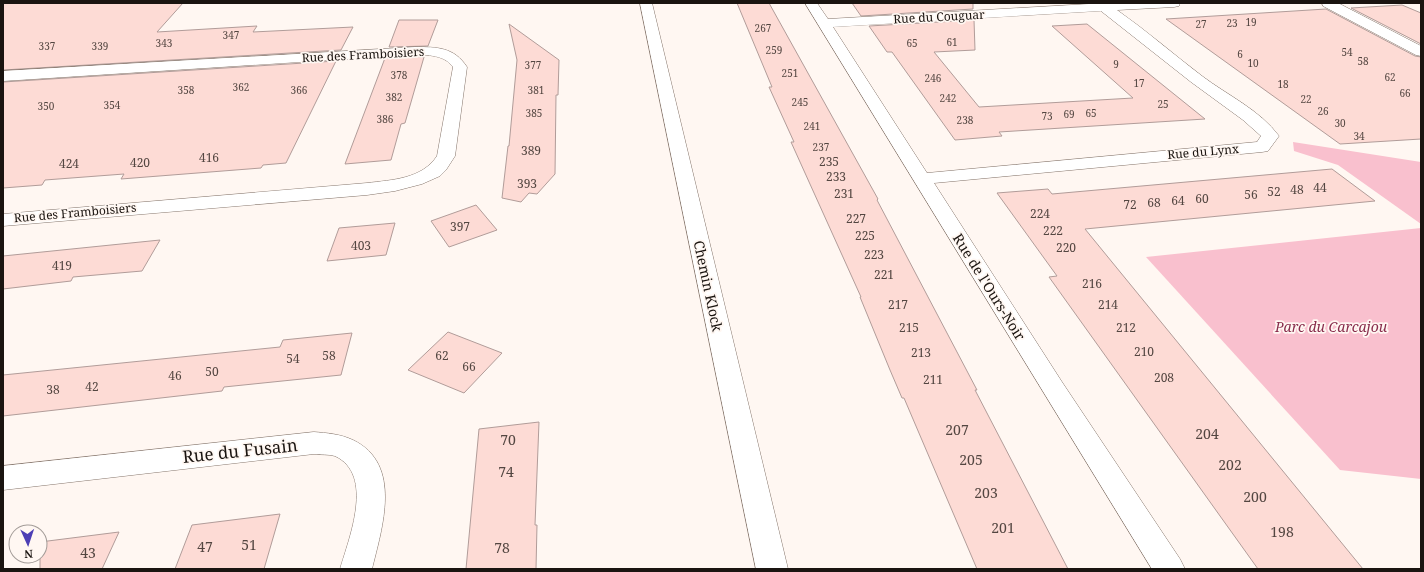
<svg xmlns="http://www.w3.org/2000/svg" width="1424" height="572" font-family="'Noto Serif',serif">
	<style>
		.green { fill: #f9c0ce }
		.building { fill: #fddbd5; stroke: #b19c99 }
		.lines { fill: none; stroke-linecap: round; stroke-linejoin: round }
		.street-casing { stroke: #84746a; stroke-width: 1 }
		.secondary-casing { stroke: #84746a; stroke-width: 1 }
		.street { fill: #fff; fill-rule: evenodd }
		.secondary { fill: #fff; fill-rule: evenodd }
		.labels { text-anchor: middle; stroke-width: 3.5; stroke-linejoin: round; paint-order: stroke }
		.far-number-label { font-size: 10px; fill: #534641 }
		.far-street-label { font-size: 12px; fill: #1a1410; stroke: #fff7f2 }
		.number-label { font-size: 12px; fill: #534641 }
		.street-label { font-size: 14px; fill: #1a1410; stroke: #fff7f2 }
		.park-label { font-size: 14px; font-style: italic; fill: #892d4d; stroke: #fff7f2 }
		.near-number-label { font-size: 14px; fill: #534641 }
		.near-street-label { font-size: 17px; fill: #1a1410; stroke: #fff7f2 }
	</style>
	<rect width="100%" height="100%" fill="#fff7f2"/>
	<!-- green -->
	<g class="green">
		<polygon points="1293,142 1421,162 1421,224 1338,165 1294,151"/>
		<polygon points="1421,228 1421,479 1340,470 1146,257"/>
	</g>
	<!-- building -->
	<g class="building">
		<polygon points="3,3 183,3 157,32 257,26 253,32 353,27 341,50 3,70"/>
		<polygon points="737,3 769,3 878,199 877,200 977,390 975,390 1068,569 977,569 904,398 902,398 890,370 860,297 861,297 791,142 794,142 769,87 772,87"/>
		<polygon points="852,3 973,3 973,9 861,16"/>
		<polygon points="1402,5 1421,13 1421,44 1351,8"/>
		<polygon points="1326,9 1415,56 1421,57 1421,139 1340,144 1166,19"/>
		<polygon points="399,20 438,20 428,46 389,47"/>
		<polygon points="974,20 975,50 934,52 979,107 1133,98 1052,26 1087,24 1205,119 999,132 1002,136 955,140 892,52 887,52 869,26"/>
		<polygon points="509,24 559,60 558,95 556,95 555,174 537,194 529,193 521,202 502,198 508,146 509,146 517,60"/>
		<polygon points="408,56 424,57 405,123 401,124 391,160 345,164 385,58"/>
		<polygon points="336,61 286,163 263,165 261,168 121,179 124,174 45,180 42,185 3,188 3,82"/>
		<polygon points="1332,169 1375,201 1085,229 1363,569 1258,569 1049,277 1057,276 997,193 1048,189 1052,194"/>
		<polygon points="476,205 497,230 449,247 431,221"/>
		<polygon points="395,223 386,255 327,261 339,228"/>
		<polygon points="160,240 142,271 73,277 71,281 3,289 3,256"/>
		<polygon points="448,332 502,353 464,393 408,370"/>
		<polygon points="352,333 341,375 224,387 222,391 3,416 3,375 280,347 283,340"/>
		<polygon points="539,422 535,525 537,525 536,569 466,569 479,429"/>
		<polygon points="280,514 264,569 175,569 192,525"/>
		<polygon points="119,532 102,569 40,569 40,542"/>
	</g>
	<g class="lines">
		<!-- street casing -->
		<g class="street-casing">
			<g id="street">
				<path d="M 805,3 L 817,3 L 828,19 L 1106,3 L 1180,3 L 1179,6 L 1174,7 L 1117,10 C 1147,31 1173,54 1202,76 C 1227,95 1260,110 1279,136 L 1268,151 L 1262,152 L 934,183 L 1062,382 L 1180,559 L 1185,569 L 1152,569 ZM 1101,11 L 1191,82 L 1243,120 L 1261,136 L 1257,142 L 927,173 L 833,27 Z"/>
				<polygon points="1322,3 1338,3 1421,46 1421,56 1416,55 1323,6"/>
				<path d="M 415,47 C 437,47 454,47 467,67 L 455,156 L 446,170 L 440,176 L 422,184 L 395,191 L 367,195 L 3,226 L 3,214 L 367,183 C 392,180 422,179 437,156 L 453,67 C 443,53 423,55 408,55 L 3,81 L 3,71 Z"/>
				<path d="M 314,432 C 327,433 340,434 353,440 C 403,464 382,528 372,569 L 340,569 C 349,538 375,475 335,456 C 329,454 320,455 314,454 L 3,490 L 3,466 Z"/>
			</g>
		</g>
		<!-- secondary casing -->
		<g class="secondary-casing">
			<polygon id="secondary" points="640,3 652,3 788,569 756,569"/>
		</g>
		<!-- street -->
		<use href="#street" class="street"/>
		<!-- secondary -->
		<use href="#secondary" class="secondary"/>
	</g>
	<g class="labels">
		<!-- far-number labels -->
		<g class="far-number-label">
			<text x="1251" y="26">19</text>
			<text x="1232" y="27">23</text>
			<text x="1201" y="28">27</text>
			<text x="763" y="32">267</text>
			<text x="231" y="39">347</text>
			<text x="952" y="46">61</text>
			<text x="164" y="47">343</text>
			<text x="912" y="47">65</text>
			<text x="47" y="50">337</text>
			<text x="100" y="50">339</text>
			<text x="774" y="54">259</text>
			<text x="1347" y="56">54</text>
			<text x="1240" y="58">6</text>
			<text x="1363" y="65">58</text>
			<text x="1253" y="67">10</text>
			<text x="1116" y="68">9</text>
			<text x="533" y="69">377</text>
			<text x="790" y="77">251</text>
			<text x="399" y="79">378</text>
			<text x="1390" y="81">62</text>
			<text x="933" y="82">246</text>
			<text x="1139" y="87">17</text>
			<text x="1283" y="88">18</text>
			<text x="241" y="91">362</text>
			<text x="186" y="94">358</text>
			<text x="299" y="94">366</text>
			<text x="536" y="94">381</text>
			<text x="1405" y="97">66</text>
			<text x="394" y="101">382</text>
			<text x="948" y="102">242</text>
			<text x="1306" y="103">22</text>
			<text x="800" y="106">245</text>
			<text x="1163" y="108">25</text>
			<text x="112" y="109">354</text>
			<text x="46" y="110">350</text>
			<text x="1323" y="115">26</text>
			<text x="534" y="117">385</text>
			<text x="1091" y="117">65</text>
			<text x="1069" y="118">69</text>
			<text x="1047" y="120">73</text>
			<text x="385" y="123">386</text>
			<text x="965" y="124">238</text>
			<text x="1340" y="127">30</text>
			<text x="812" y="130">241</text>
			<text x="1359" y="140">34</text>
			<text x="821" y="151">237</text>
		</g>
		<!-- far-street labels -->
		<g class="far-street-label">
			<text transform="translate(939 17) rotate(-3)" y="4">Rue du Couguar</text>
			<text transform="translate(363 55) rotate(-3)" y="4">Rue des Framboisiers</text>
			<text transform="translate(1203 152) rotate(-5)" y="4">Rue du Lynx</text>
			<text transform="translate(75 213) rotate(-5)" y="4">Rue des Framboisiers</text>
		</g>
		<!-- number labels -->
		<g class="number-label">
			<text x="531" y="155">389</text>
			<text x="209" y="162">416</text>
			<text x="829" y="166">235</text>
			<text x="140" y="167">420</text>
			<text x="69" y="168">424</text>
			<text x="836" y="181">233</text>
			<text x="527" y="188">393</text>
			<text x="1320" y="192">44</text>
			<text x="1297" y="194">48</text>
			<text x="1274" y="196">52</text>
			<text x="844" y="198">231</text>
			<text x="1251" y="199">56</text>
			<text x="1202" y="203">60</text>
			<text x="1178" y="205">64</text>
			<text x="1154" y="207">68</text>
			<text x="1130" y="209">72</text>
			<text x="1040" y="218">224</text>
			<text x="856" y="223">227</text>
			<text x="460" y="231">397</text>
			<text x="1053" y="235">222</text>
			<text x="865" y="240">225</text>
			<text x="361" y="250">403</text>
			<text x="1066" y="252">220</text>
			<text x="874" y="259">223</text>
			<text x="62" y="270">419</text>
			<text x="884" y="279">221</text>
			<text x="1092" y="288">216</text>
			<text x="898" y="309">217</text>
			<text x="1108" y="309">214</text>
			<text x="909" y="332">215</text>
			<text x="1126" y="332">212</text>
			<text x="1144" y="356">210</text>
			<text x="921" y="357">213</text>
			<text x="329" y="360">58</text>
			<text x="442" y="360">62</text>
			<text x="293" y="363">54</text>
			<text x="469" y="371">66</text>
			<text x="212" y="376">50</text>
			<text x="175" y="380">46</text>
			<text x="1164" y="382">208</text>
			<text x="933" y="384">211</text>
			<text x="92" y="391">42</text>
			<text x="53" y="394">38</text>
		</g>
		<!-- street labels -->
		<g class="street-label">
			<text transform="translate(708 286) rotate(78)" y="5">Chemin Klock</text>
			<text transform="translate(989 287) rotate(58)" y="5">Rue de l'Ours-Noir</text>
		</g>
		<!-- park labels -->
		<g class="park-label">
			<text x="1331" y="332">Parc du Carcajou</text>
		</g>
		<!-- near-number labels -->
		<g class="near-number-label">
			<text x="957" y="435">207</text>
			<text x="1207" y="439">204</text>
			<text x="508" y="445">70</text>
			<text x="971" y="465">205</text>
			<text x="1230" y="470">202</text>
			<text x="506" y="477">74</text>
			<text x="986" y="498">203</text>
			<text x="1255" y="502">200</text>
			<text x="1003" y="533">201</text>
			<text x="1282" y="537">198</text>
			<text x="249" y="550">51</text>
			<text x="205" y="552">47</text>
			<text x="502" y="553">78</text>
			<text x="88" y="558">43</text>
		</g>
		<!-- near-street labels -->
		<g class="near-street-label">
			<text transform="translate(240 451) rotate(-6)" y="6">Rue du Fusain</text>
		</g>
	</g>
	<!-- border -->
	<rect width="1424" height="572" fill="none" stroke="#1a1410" stroke-width="8"/>
	<!-- north arrow -->
	<g transform="translate(28 544) rotate(177)"><circle r="19" fill="#fff7f2" stroke="#a39c98"/>
	<path d="M0-3L7 15L0 10L-7 15Z" fill="#4c3eb5"/>
	<text y="-6" font-size="11" font-weight="bold" text-anchor="middle" fill="#1a1410">N</text>
	</g>
</svg>
